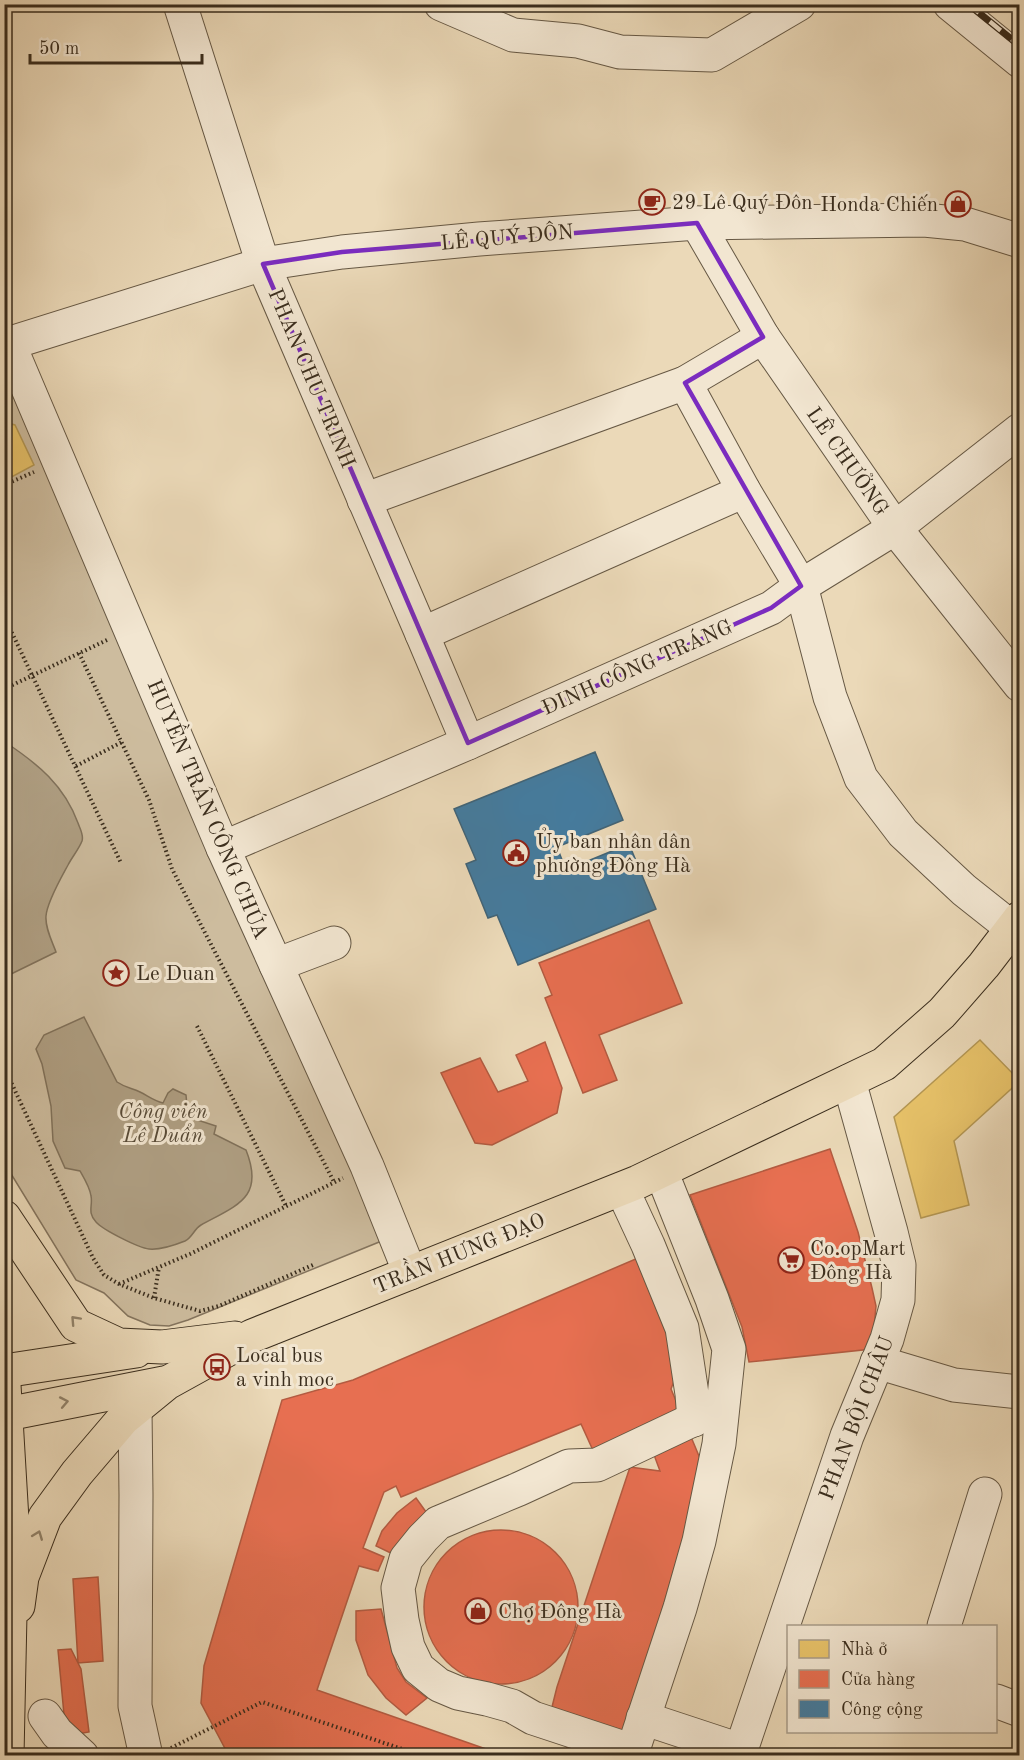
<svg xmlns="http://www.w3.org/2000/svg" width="1024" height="1760" font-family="'Old Standard TT',serif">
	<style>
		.green { fill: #cdbc9e; stroke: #84745e; stroke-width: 1.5 }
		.water { fill: #af9f83; stroke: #80715a; stroke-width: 1.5 }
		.homes { fill: #e9c46a; stroke: #b49753; stroke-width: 1.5 }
		.shops { fill: #e76f51; stroke: #b35b41; stroke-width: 1.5 }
		.public { fill: #457b9d; stroke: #426477; stroke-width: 1.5 }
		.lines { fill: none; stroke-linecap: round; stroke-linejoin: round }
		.minor-casing { stroke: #665844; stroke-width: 35 }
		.major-casing { stroke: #3a2d1d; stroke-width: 35 }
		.highway-casing { stroke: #3a2d1d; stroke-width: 35 }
		.path { stroke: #3a2d1d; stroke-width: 4; stroke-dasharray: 1.5 3; stroke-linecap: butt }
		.minor { stroke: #f2e6d1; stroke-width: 33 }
		.major { stroke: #ebd9b8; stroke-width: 33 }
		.highway { stroke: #ebd9b8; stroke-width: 33 }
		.rail-casing { stroke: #3a2d1d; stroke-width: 7 }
		.rail { stroke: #f2e6d1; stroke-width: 4.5; stroke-dasharray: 14; stroke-linecap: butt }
		.oneway { stroke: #92836a }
		.marked { fill: none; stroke: #7b2cbf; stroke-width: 4.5; stroke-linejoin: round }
		.labels { text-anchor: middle; stroke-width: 6; stroke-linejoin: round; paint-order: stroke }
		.poi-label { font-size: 21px; fill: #3a2d1d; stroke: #f2e6d1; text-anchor: start }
		.street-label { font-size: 21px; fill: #3a2d1d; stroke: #f2e6d1 }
		.park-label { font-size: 21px; font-style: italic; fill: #574a37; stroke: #f2e6d1 }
	</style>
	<rect width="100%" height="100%" fill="#ebd9b8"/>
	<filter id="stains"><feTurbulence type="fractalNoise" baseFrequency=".00333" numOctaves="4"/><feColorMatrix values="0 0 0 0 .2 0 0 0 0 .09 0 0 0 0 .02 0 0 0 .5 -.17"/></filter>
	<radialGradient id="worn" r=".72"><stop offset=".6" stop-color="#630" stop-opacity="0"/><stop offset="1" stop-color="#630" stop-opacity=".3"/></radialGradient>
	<!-- green -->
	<polygon class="green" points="4,375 384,1240 188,1320 169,1326 150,1325 128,1316 104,1293 76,1280 5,1164"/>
	<!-- water -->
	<g class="water">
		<path d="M 5,742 C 38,764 64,785 78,823 C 80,829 84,835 82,841 C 79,849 72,857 68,865 C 61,878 47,902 46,916 C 45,928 52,941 56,952 L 5,977 Z"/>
		<path d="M 84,1017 L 117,1082 C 126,1088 132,1088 140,1092 C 148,1096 154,1101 163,1103 L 168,1093 L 173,1089 L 186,1095 L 188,1117 L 216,1126 L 214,1134 L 246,1150 C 265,1198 237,1205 201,1225 C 194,1229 192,1238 185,1241 C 175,1245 160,1250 149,1249 C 139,1248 103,1230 96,1222 C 87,1213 93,1205 91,1196 C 90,1188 84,1178 80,1171 L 65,1168 L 53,1141 L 51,1106 L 42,1064 L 36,1049 L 44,1035 Z"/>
	</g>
	<!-- homes -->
	<g class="homes">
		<polygon points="4,422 15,425 34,465 4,481"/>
		<polygon points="980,1040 1020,1081 954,1141 969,1205 921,1218 894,1117"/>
	</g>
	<!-- shops -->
	<g class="shops">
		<polygon points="649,920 682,1003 599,1035 617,1080 583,1093 545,998 552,995 539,963"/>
		<polygon points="545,1042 562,1088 557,1113 492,1145 475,1143 441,1073 480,1058 498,1092 528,1081 516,1055"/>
		<polygon points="830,1149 858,1232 872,1288 876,1306 872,1349 749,1362 742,1327 690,1195"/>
		<polygon points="638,1258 680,1365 671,1389 704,1468 619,1756 564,1756 572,1731 548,1723 557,1687 630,1467 660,1471 646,1433 596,1457 581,1424 401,1497 396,1486 384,1492 363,1548 384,1557 378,1571 359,1566 317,1690 506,1756 229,1756 201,1703 204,1666 282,1400 353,1380"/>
		<polygon points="416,1498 429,1516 399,1557 376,1546 382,1531 397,1513"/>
		<circle cx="501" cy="1607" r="77"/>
		<polygon points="98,1577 103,1661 78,1663 73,1579"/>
		<polygon points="381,1609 397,1668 406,1682 427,1698 406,1715 386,1698 368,1675 356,1640 356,1611"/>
		<polygon points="71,1649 81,1669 89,1732 66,1736 58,1650"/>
	</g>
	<!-- public -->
	<polygon class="public" points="595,752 623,820 557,847 566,870 629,844 656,909 518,965 497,915 488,918 466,864 476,860 454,809"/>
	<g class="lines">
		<!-- minor casing -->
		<g class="minor-casing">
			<g id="minor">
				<polyline points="180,4 263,264 422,634 468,743"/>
				<polyline points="441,4 513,35 578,41 620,52 712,55 799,4"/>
				<polyline points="950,4 1020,61"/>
				<polyline points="697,223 763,337 895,528 1020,685"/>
				<polyline points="9,344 223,848 367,1166 410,1273"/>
				<polyline points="4,345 263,264 342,252 479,239 697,223 924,220 965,224 1020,241"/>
				<polyline points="685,383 744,491 801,586 830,697 861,778 903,833 964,890 1012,928"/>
				<polyline points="364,500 685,383 763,337"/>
				<polyline points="422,634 744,491"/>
				<polyline points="223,848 468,743 771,608 801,586 895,528 1020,430"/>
				<polyline points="276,965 334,943"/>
				<polyline points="622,1189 648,1245 682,1328 692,1394 694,1420"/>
				<polyline points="877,1362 954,1385 1020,1392"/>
				<polyline points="135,1409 136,1495 135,1706 146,1756"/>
				<polyline points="944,1626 985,1494"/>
				<polyline points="996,1701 1020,1710"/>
				<polyline points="45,1716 57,1733 82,1756"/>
				<polyline points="643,1718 740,1750"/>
				<polyline points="633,1751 533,1718 512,1706 487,1699 458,1693 439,1685 418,1668 408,1647 402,1620 398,1588 406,1559 423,1538 438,1523 519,1489 569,1466 597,1465 722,1406"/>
				<polyline points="631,1756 680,1608 699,1541 719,1444 729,1349 712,1299 661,1171"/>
				<polyline points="739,1756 847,1436 887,1339 898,1300 899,1265 891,1232 849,1081"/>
			</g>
		</g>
		<!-- major casing -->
		<g class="major-casing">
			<g id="major">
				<polyline points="4,1217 76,1325 119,1345 162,1347 235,1338"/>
				<polyline points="4,1371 136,1351"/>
				<polyline points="7,1414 164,1383"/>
				<polyline points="18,1606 22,1577 45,1517 77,1473 123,1419 167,1383 252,1336 638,1182 884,1064 942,1013 984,965 1020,918"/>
			</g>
		</g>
		<!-- highway casing -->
		<g class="highway-casing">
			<polyline id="highway" points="4,1385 12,1520 7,1756"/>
		</g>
		<!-- path -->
		<g class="path">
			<polyline points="4,485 34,472"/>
			<polyline points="4,616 121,863"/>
			<polyline points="79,653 149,800 172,869 334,1182"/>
			<polyline points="4,689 107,640"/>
			<polyline points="76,766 122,742"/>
			<polyline points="197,1026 286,1206"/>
			<polyline points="4,1067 93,1258 104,1275 119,1284 154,1298 200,1311 219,1306 315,1264"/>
			<polyline points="119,1284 190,1254 343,1178"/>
			<polyline points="154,1298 159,1267"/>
			<polyline points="171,1748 262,1702 423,1756"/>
		</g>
		<!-- minor -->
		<use href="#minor" class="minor"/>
		<!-- major -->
		<use href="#major" class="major"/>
		<!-- highway -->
		<use href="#highway" class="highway"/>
		<!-- rail casing -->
		<g class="rail-casing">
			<polyline id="rail" points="968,4 1020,46"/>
		</g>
		<!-- rail -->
		<use href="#rail" class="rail"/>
	</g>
	<!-- one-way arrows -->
	<defs><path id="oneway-chevron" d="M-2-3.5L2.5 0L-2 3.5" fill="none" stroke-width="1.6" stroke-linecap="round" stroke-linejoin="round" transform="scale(1.5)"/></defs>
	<g class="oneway">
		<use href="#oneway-chevron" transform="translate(75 1320) rotate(-133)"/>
		<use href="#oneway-chevron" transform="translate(64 1402) rotate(-11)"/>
		<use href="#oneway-chevron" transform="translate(38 1535) rotate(-69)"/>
	</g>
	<!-- marked area -->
	<path class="marked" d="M 697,223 L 763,337 L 685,383 L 801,586 L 771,608 L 468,743 L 263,264 L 342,252 Z"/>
	<!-- icons -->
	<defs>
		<g id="cafe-ring" transform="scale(1.35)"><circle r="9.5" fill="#f2e6d1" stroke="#8f2418" stroke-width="1.5"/><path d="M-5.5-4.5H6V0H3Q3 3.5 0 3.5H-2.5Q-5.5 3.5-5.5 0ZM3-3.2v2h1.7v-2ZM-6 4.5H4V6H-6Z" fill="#8f2418"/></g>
		<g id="shop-ring" transform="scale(1.35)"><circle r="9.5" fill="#f2e6d1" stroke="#8f2418" stroke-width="1.5"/><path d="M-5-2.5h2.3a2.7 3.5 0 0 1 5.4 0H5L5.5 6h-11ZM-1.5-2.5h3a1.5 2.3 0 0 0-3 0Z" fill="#8f2418"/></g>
		<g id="civic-ring" transform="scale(1.35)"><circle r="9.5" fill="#f2e6d1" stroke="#8f2418" stroke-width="1.5"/><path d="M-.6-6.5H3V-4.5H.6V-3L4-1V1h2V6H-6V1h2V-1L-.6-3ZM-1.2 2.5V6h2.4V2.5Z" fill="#8f2418"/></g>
		<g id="sight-ring" transform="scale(1.35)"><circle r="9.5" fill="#f2e6d1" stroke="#8f2418" stroke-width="1.5"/><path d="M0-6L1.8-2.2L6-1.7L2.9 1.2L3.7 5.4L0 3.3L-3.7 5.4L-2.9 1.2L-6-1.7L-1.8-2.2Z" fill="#8f2418"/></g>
		<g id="supermarket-ring" transform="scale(1.35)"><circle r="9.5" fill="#f2e6d1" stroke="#8f2418" stroke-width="1.5"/><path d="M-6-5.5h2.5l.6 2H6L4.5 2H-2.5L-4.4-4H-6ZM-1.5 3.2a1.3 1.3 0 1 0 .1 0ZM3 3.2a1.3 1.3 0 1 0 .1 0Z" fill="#8f2418"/></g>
		<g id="bus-ring" transform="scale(1.35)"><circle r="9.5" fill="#f2e6d1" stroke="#8f2418" stroke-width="1.5"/><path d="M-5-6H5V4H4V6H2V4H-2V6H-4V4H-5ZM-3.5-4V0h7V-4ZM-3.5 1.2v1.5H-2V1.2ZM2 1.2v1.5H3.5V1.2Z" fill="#8f2418"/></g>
	</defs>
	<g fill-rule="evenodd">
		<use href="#cafe-ring" x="652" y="202"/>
		<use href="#shop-ring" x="958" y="204"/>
		<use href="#civic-ring" x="516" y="853"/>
		<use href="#sight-ring" x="116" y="973"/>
		<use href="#supermarket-ring" x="791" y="1260"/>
		<use href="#bus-ring" x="217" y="1367"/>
		<use href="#shop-ring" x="478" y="1611"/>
	</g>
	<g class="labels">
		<!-- poi labels -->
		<g class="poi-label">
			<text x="672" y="209">29 Lê Quý Đôn</text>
			<text x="938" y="211" text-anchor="end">Honda Chiến</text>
			<text x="536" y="848">Ủy ban nhân dân<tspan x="536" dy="24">phường Đông Hà</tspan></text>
			<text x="136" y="980">Le Duan</text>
			<text x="810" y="1255">Co.opMart<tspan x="810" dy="24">Đông Hà</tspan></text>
			<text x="236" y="1362">Local bus<tspan x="236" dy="24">a vinh moc</tspan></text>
			<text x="498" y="1618">Chợ Đông Hà</text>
		</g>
		<!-- street labels -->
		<g class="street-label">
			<text transform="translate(507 237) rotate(-5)" y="7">LÊ QUÝ ĐÔN</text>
			<text transform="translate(312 378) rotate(67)" y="7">PHAN CHU TRINH</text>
			<text transform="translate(848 461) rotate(55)" y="7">LÊ CHƯỞNG</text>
			<text transform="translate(637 667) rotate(-24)" y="7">ĐINH CÔNG TRÁNG</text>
			<text transform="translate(208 809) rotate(67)" y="7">HUYỀN TRÂN CÔNG CHÚA</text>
			<text transform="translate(459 1253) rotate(-22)" y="7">TRẦN HƯNG ĐẠO</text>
			<text transform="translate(856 1418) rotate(-69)" y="7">PHAN BỘI CHÂU</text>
		</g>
		<!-- park labels -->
		<g class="park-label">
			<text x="163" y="1118">Công viên<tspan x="163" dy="24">Lê Duẩn</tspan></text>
		</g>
	</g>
	<!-- margin -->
	<rect width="1024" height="1760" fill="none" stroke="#ebd9b8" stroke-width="24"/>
	<rect x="6" y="6" width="1012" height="1748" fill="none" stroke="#3a2d1d" stroke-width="3"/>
	<rect x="12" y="12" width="1000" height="1736" fill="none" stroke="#3a2d1d" stroke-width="1.5"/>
	<!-- legend -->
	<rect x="787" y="1625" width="210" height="108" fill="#f2e6d1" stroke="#a89c89" stroke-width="1.5"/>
	<rect x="799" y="1640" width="30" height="18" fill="#e9c46a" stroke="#a89c89" stroke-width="1.5"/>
	<text x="841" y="1655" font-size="18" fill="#3a2d1d">Nhà ở</text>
	<rect x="799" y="1670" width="30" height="18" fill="#e76f51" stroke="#a89c89" stroke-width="1.5"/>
	<text x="841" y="1685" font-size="18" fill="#3a2d1d">Cửa hàng</text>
	<rect x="799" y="1700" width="30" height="18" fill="#457b9d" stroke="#a89c89" stroke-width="1.5"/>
	<text x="841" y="1715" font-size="18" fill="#3a2d1d">Công cộng</text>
	<!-- scale -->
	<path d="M30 54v9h172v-9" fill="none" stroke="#3a2d1d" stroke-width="3"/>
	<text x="39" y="54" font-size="18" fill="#3a2d1d" stroke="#f2e6d1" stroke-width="4.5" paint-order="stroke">50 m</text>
	<rect width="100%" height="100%" filter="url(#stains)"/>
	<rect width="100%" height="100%" fill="url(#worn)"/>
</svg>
